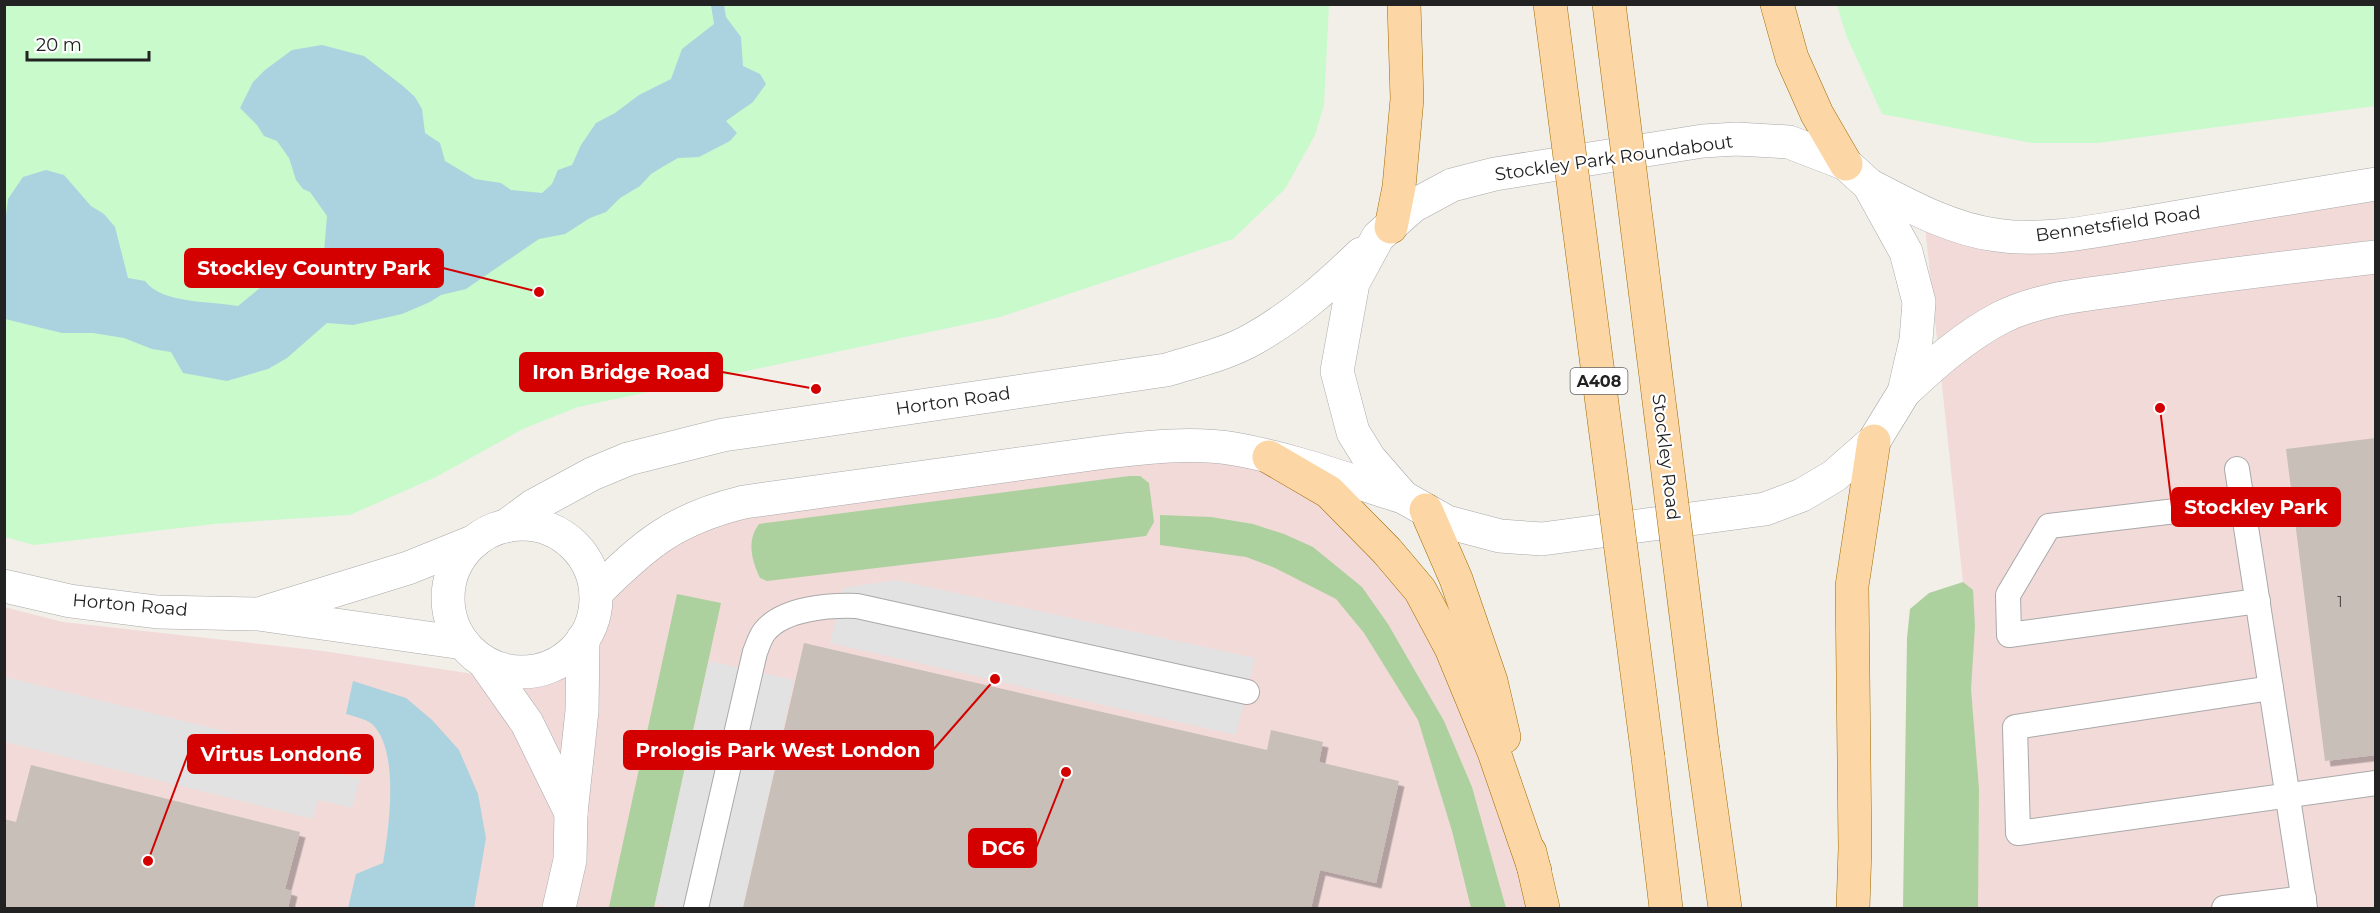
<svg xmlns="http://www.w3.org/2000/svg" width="2380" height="913" font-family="Montserrat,sans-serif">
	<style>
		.commercial { fill: #f2dad9 }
		.forest { fill: #add19e }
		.park { fill: #c8facc }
		.parking { fill: #e2e2e2 }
		.water { fill: #aad3df }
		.building { fill: #c7bfb8; filter: url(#shadow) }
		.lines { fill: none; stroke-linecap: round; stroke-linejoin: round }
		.service-casing { stroke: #a9a9a9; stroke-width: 26 }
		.minor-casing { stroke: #a9a9a9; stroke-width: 34 }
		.tertiary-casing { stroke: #a9a9a9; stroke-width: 34 }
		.primary-casing { stroke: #a06b00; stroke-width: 34 }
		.service { stroke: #fff; stroke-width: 24 }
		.minor { stroke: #fff; stroke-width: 33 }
		.tertiary { stroke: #fff; stroke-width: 33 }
		.primary { stroke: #fcd6a4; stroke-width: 33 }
		.primary-bridge-casing { stroke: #a06b00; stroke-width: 34; stroke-linecap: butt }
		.primary-bridge { stroke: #fcd6a4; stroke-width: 33 }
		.labels { text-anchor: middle; stroke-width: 4.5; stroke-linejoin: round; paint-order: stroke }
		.number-label { font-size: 15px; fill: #4b4948 }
		.shield { fill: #fff; stroke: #646464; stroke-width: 1.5 }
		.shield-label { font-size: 16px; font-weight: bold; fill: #222 }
		.street-label { font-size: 18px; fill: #222; stroke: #fff }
		.leader { fill: none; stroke: #d40000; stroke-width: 2 }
		.callout-dot { fill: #d40000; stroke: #fff; stroke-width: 2 }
		.callout { fill: #d40000; stroke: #d40000; stroke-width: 2 }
		.callout-label { font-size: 20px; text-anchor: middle; font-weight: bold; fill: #fff }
	</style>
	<defs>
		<filter id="shadow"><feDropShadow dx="5.5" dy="5.5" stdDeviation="0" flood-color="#0004"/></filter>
	</defs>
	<rect width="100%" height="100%" fill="#f2efe9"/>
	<!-- commercial -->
	<g class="commercial">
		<polygon points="2375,177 2375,908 1954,908 1963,582 1923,208 2001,233"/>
		<polygon points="1172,455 1260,467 1329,506 1413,600 1509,818 1530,908 5,908 4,607 63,622 323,651 467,673 526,685 577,662 605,597 692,526"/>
	</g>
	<!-- forest -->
	<g class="forest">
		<path d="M 1129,476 L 1140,476 L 1149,483 L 1154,522 L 1146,536 L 767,581 L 760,578 C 752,561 746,541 759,524 Z"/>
		<polygon points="1160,515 1211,517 1253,524 1284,534 1313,547 1362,587 1388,624 1444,721 1472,787 1506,908 1471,908 1452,831 1418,720 1364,633 1336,599 1275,568 1246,557 1160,545"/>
		<polygon points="1963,582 1973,590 1975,626 1971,689 1979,789 1978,908 1903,908 1907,638 1910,609 1929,593"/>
		<polygon points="677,594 721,603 654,908 609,907"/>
	</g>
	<!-- park -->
	<g class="park">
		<polygon points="4,5 1329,5 1324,105 1315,135 1285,189 1233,239 1000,317 578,407 523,429 436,477 350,515 214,524 34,545 5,537"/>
		<polygon points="1837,5 2375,5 2375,106 2098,143 2032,143 1882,114 1846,35"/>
	</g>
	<!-- parking -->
	<g class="parking">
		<polygon points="896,580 1255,658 1236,735 830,643 843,588"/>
		<polygon points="709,661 794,680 743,908 673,908 655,904"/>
		<polygon points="5,677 330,757 326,771 360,779 352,808 318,800 313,819 5,742"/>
	</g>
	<!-- water -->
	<g class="water">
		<path d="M 711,5 L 724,5 L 726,17 L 741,37 L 743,66 L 760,74 L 766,84 L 753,102 L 726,121 L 737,133 L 730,141 L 699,157 L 678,158 L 664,166 L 651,174 L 640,186 L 620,198 L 606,212 L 590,218 L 565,234 L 539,239 L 466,289 L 441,295 L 430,302 L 402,314 L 353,325 L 327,323 L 287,358 L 268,369 L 227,381 L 183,373 L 171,352 L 152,349 L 124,338 L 93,333 L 62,333 L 5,319 L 5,223 L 8,199 L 23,177 L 46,170 L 64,175 L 91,206 L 104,214 L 115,227 L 128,278 L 145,281 C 162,304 211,301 238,306 L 266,283 L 276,283 L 309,271 L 313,264 L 324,252 L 327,216 L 310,192 L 303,189 L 296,180 L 289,158 L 277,141 L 264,136 L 257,125 L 240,108 L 253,82 L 265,70 L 292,50 L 322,45 L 364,56 L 403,86 L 415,97 L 422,109 L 425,133 L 440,143 L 445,161 L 475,179 L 501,183 L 511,190 L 542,193 L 552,184 L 558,170 L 572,165 L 581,145 L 596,123 L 615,113 L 639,95 L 671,79 L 682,49 L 714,24 Z"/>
		<path d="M 353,681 L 406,698 L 432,720 L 459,750 L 478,794 L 486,838 L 474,908 L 348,908 L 356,874 L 383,863 C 389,829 400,750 372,724 C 366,719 353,716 346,714 Z"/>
	</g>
	<!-- building -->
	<g class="building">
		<polygon points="2376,438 2376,755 2325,761 2286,449"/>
		<polygon points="804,643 1267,750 1271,730 1323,742 1319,762 1399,781 1376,883 1320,870 1311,908 743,908"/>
		<polygon points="31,765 300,832 285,889 292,891 288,908 4,908 4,819 16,822"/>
	</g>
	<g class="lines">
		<!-- service casing -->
		<g class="service-casing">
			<g id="service">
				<polyline points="2237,469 2305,908"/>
				<polyline points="2243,503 2049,526 2008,595 2009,635 2258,601"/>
				<polyline points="2271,688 2015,727 2018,833 2376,783"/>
				<path d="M 696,908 L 755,652 C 758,645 760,637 765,631 C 784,608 830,605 857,606 L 1247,692"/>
				<polyline points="2224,908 2304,898"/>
			</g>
		</g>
		<!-- minor casing -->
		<g class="minor-casing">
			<g id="minor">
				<path d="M 1869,185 C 1909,206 1951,229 1996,235 C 2048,243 2104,229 2155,221 C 2228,208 2302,196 2376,184"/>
				<path d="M 1904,392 C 1935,363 1965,336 2002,317 C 2040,298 2085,295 2126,289 C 2209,276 2292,267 2376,257"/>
				<polyline points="484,662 527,723 571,813"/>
				<polyline points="559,908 570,860 571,813 582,711 583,639"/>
			</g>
		</g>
		<!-- tertiary casing -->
		<g class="tertiary-casing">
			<g id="tertiary">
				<polygon points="1737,139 1789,142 1846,164 1869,185 1906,252 1919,302 1916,340 1904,392 1874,441 1834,476 1802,495 1765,509 1542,539 1500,536 1447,522 1403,497 1369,458 1353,432 1337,371 1353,283 1378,237 1413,206 1452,185 1495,174 1703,141"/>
				<circle cx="522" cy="598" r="74"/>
				<path d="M 506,526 L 533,506 L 592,474 L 628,459 L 723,435 L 1166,370 C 1195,361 1227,354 1253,339 C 1294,316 1328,286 1361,254"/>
				<polyline points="4,586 70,601 157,612 258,614 463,643"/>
				<path d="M 596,593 C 645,544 674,519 744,502 L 1106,452 C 1149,447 1193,442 1235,449 C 1292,459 1348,480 1403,497"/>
				<polyline points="265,612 408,568 475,541"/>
			</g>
		</g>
		<!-- primary casing -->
		<g class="primary-casing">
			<g id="primary">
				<polyline points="1777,4 1792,58 1817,114 1846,164"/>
				<polyline points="1391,227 1399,187 1407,99 1404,4"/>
				<polyline points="1269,457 1329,492 1387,551 1420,590 1451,648 1494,752 1535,871"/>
				<polyline points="1426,510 1456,579 1491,681 1504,737"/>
				<polyline points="1703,750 1725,908"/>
				<polyline points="1648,757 1666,908"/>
				<polyline points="1530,852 1543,908"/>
				<polyline points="1853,908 1855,848 1852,586 1874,441"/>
			</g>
		</g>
		<!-- service -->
		<use href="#service" class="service"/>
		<!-- minor -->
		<use href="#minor" class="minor"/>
		<!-- tertiary -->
		<use href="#tertiary" class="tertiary"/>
		<!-- primary -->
		<use href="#primary" class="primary"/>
		<!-- primary-bridge casing -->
		<g class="primary-bridge-casing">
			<g id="primary-bridge">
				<polyline points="1550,4 1648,757"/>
				<polyline points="1609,4 1703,750"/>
			</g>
		</g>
		<!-- primary-bridge -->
		<use href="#primary-bridge" class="primary-bridge"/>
	</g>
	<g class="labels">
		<!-- number labels -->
		<g class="number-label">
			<text x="2340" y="607">1</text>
		</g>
		<!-- shield labels -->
		<rect class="shield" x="1570.5" y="368" width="57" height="26" rx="4.5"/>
		<g class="shield-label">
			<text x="1599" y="387">A408</text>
		</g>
		<!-- street labels -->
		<g class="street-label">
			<text transform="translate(1614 158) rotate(-8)" y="6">Stockley Park Roundabout</text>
			<text transform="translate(2118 224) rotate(-8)" y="6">Bennetsfield Road</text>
			<text transform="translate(953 401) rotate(-8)" y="6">Horton Road</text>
			<text transform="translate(1666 457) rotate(83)" y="6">Stockley Road</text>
			<text transform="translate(130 605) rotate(5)" y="6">Horton Road</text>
		</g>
	</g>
	<!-- callouts -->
	<path class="leader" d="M539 292L443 268M816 389L722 372M2160 408L2172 507M995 679L933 750M148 861L188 754M1066 772L1036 848"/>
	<g class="callout-dot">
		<circle cx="539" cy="292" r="6"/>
		<circle cx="816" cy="389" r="6"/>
		<circle cx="2160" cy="408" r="6"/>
		<circle cx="995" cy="679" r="6"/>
		<circle cx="148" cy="861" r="6"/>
		<circle cx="1066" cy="772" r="6"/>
	</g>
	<g class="callout">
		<rect x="185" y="249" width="258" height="38" rx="6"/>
		<rect x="520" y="353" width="202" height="38" rx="6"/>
		<rect x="2172" y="488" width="168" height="38" rx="6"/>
		<rect x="624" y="731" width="309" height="38" rx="6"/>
		<rect x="188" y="735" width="185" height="38" rx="6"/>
		<rect x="969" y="829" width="67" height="38" rx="6"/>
	</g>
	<g class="callout-label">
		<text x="314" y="275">Stockley Country Park</text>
		<text x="621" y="379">Iron Bridge Road</text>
		<text x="2256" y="514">Stockley Park</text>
		<text x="778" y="757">Prologis Park West London</text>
		<text x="281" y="761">Virtus London6</text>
		<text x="1003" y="855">DC6</text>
	</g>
	<!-- border -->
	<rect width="2380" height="913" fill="none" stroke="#222222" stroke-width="12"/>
	<!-- scale -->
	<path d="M27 51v9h122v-9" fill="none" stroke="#222222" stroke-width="3"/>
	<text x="36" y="51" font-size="18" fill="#222222" stroke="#ffffff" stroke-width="4.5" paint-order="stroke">20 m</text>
</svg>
